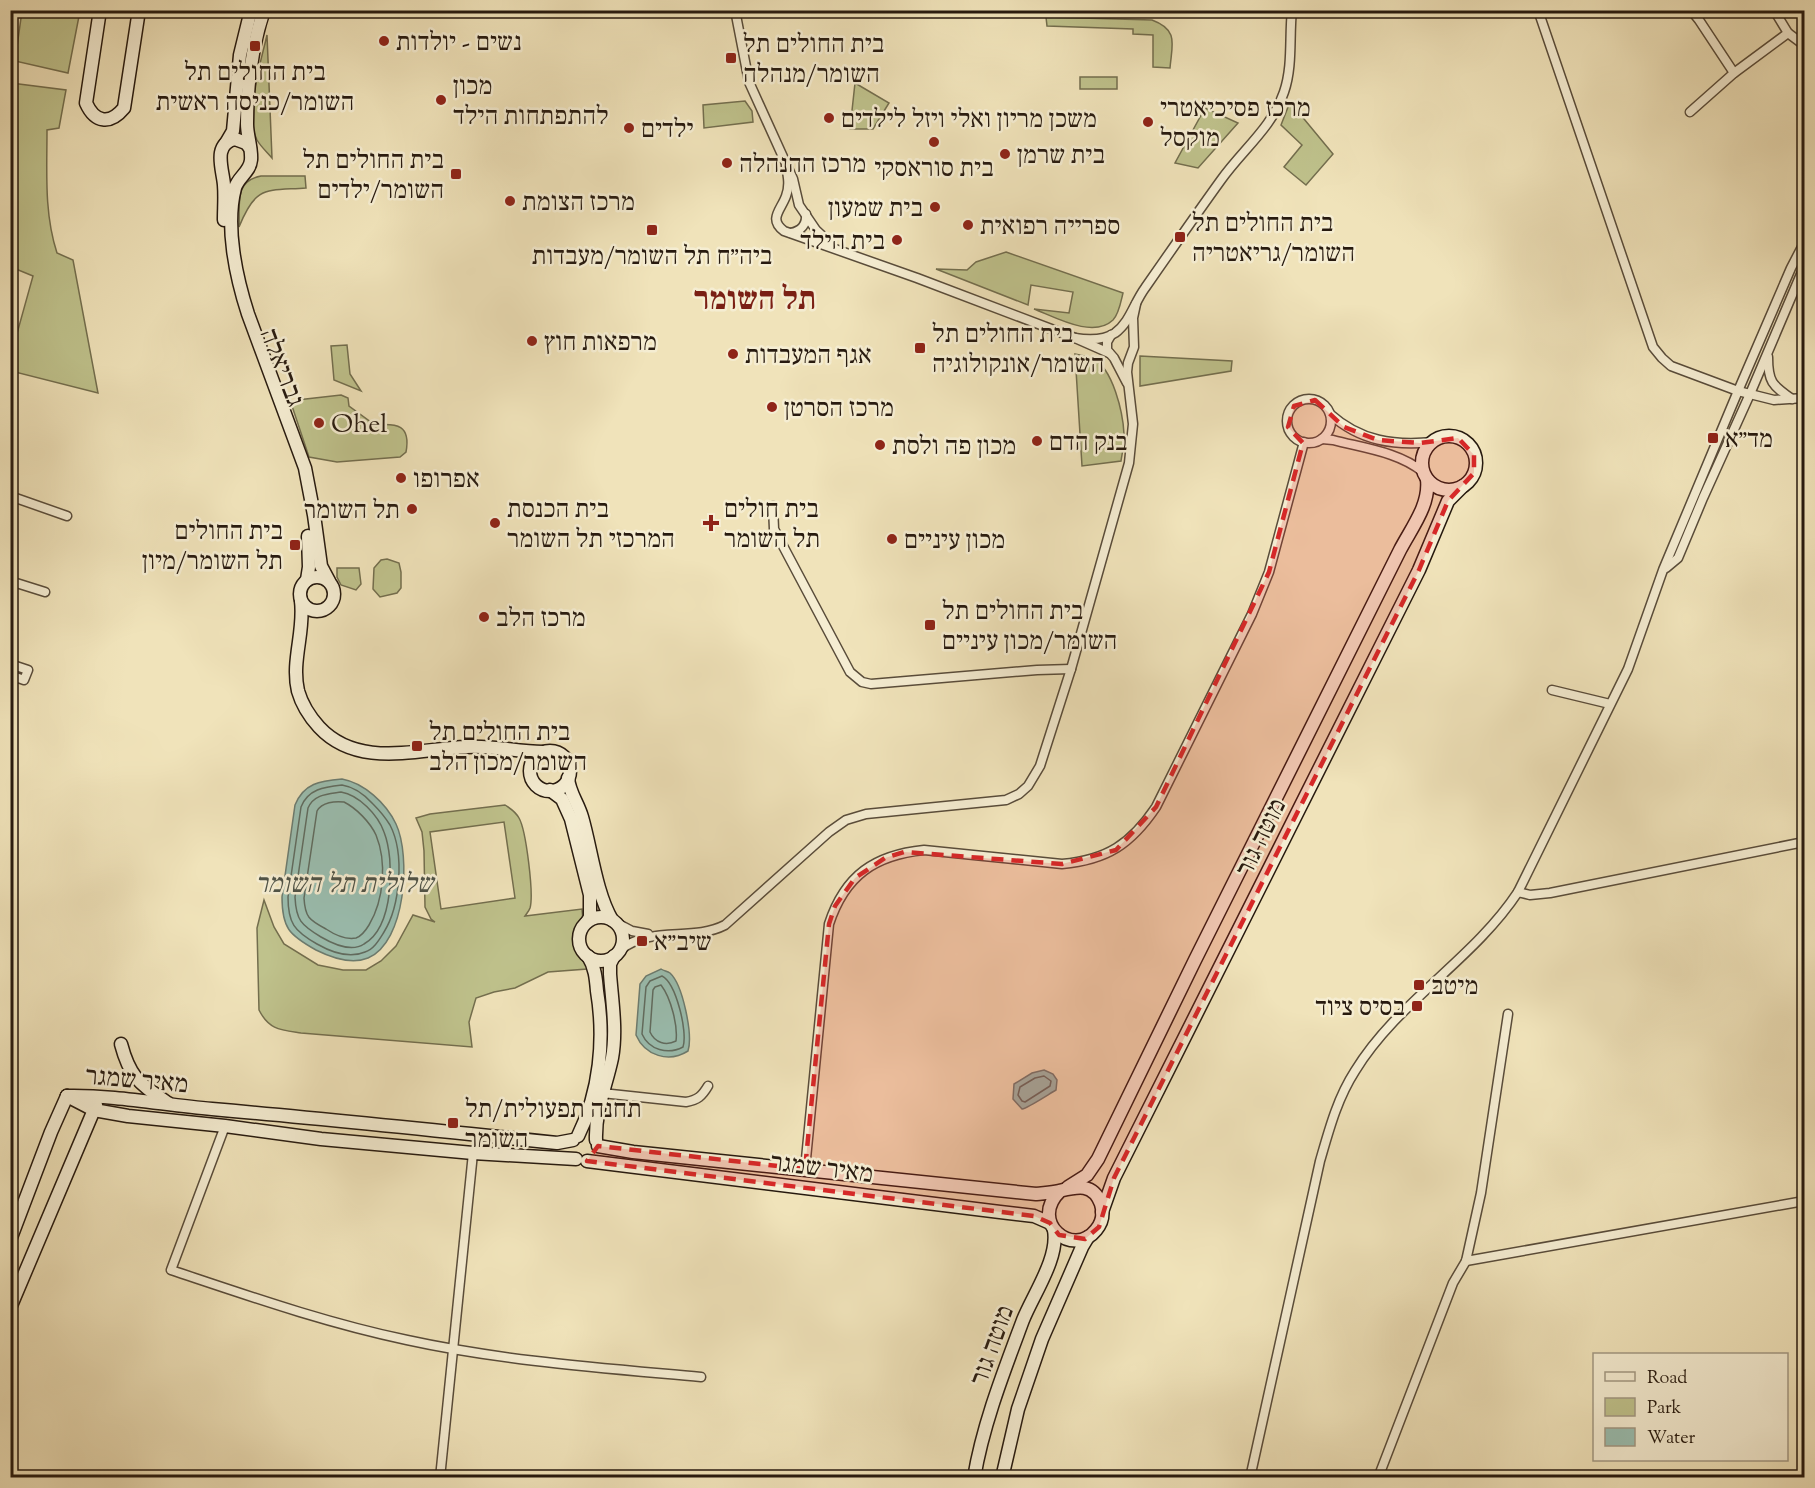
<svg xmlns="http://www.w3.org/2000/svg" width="1815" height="1488" font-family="'Sorts Mill Goudy','Frank Ruhl Libre',serif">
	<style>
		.green { fill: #bfc28c; stroke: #736e4e; stroke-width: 1.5; fill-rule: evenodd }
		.water { fill: #9abeb0; stroke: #6c7c70; stroke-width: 1.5 }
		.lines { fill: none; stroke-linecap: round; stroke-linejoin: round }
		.shore { stroke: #606c60; stroke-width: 1.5 }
		.street-casing { stroke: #594c3a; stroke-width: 11 }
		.secondary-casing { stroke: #271a0f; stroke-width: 15 }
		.street { stroke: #f5edd2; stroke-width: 8 }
		.secondary { stroke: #f5edd2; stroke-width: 12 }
		.marked { fill: #d62828; fill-opacity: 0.2; stroke: #d62828; stroke-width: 4.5; stroke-dasharray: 12 8; stroke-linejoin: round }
		.poi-dot { fill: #8f2418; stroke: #f5edd2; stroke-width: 2 }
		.labels { text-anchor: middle; stroke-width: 5; stroke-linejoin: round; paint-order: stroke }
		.poi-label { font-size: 26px; fill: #271a0f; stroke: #f5edd2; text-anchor: start }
		.street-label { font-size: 26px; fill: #271a0f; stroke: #f5edd2 }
		.water-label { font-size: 27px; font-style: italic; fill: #4f5347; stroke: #f5edd2 }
		.district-label { font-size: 32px; font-weight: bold; fill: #7a1f14; stroke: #f5edd2 }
	</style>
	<rect width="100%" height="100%" fill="#f0e3ba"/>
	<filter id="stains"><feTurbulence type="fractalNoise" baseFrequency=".00333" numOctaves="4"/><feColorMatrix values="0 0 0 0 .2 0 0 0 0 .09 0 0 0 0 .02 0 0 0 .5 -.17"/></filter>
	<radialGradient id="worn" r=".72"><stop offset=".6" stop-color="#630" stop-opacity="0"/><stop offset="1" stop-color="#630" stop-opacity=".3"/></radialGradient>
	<!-- green -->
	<g class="green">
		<polygon points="22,11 80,11 68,73 15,61"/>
		<path d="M 1046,17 L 1152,20 C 1179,30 1172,44 1170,68 L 1153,67 L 1153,35 L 1133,34 L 1133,29 L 1047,26 Z"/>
		<path d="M 267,35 L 272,158 C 267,152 261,147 257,140 C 244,114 261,62 267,35 Z"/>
		<rect x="1080" y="77" width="37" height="12"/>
		<path d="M 11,83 L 66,90 L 59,128 L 47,130 C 47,172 44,213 57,253 L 73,260 L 98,393 L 11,371 L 11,355 L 33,276 L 11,267 Z"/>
		<polygon points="855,83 889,103 873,129 850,129"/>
		<polygon points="745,101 752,111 753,122 704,128 703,105"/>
		<polygon points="1290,102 1333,154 1306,185 1284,167 1302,145 1281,125"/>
		<polygon points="1205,108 1238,123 1198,168 1175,163"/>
		<path d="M 261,176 L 305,176 L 306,188 C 265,191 256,185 239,227 C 240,204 234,181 261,176 Z"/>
		<path d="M 1006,252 L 1123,293 C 1121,301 1119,314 1113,320 C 1093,339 1055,317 1034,309 L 1069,313 L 1073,292 L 1031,285 L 1028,305 L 936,269 L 967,270 L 976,262 Z"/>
		<polygon points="347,345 350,374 361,391 334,380 331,346"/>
		<path d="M 1075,354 C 1080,355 1087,356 1093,359 C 1113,368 1123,413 1124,434 C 1125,443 1122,453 1121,461 L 1082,466 Z"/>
		<polygon points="1140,356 1232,361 1231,371 1140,386"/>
		<path d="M 341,395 L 348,398 L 349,406 L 375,425 C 397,423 411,425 406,452 L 400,457 L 337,462 L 309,457 L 292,406 L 297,400 Z"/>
		<polygon points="387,559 399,563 401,572 401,588 397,593 380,597 373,589 374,568 381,560"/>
		<polygon points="337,568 359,568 361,584 356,590 341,585 337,577"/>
		<path d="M 505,805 C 511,809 515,811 519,818 C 526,830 534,894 530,908 C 529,911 527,913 525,916 L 582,909 L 587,969 L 548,972 L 515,988 L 494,992 L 476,998 L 469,1022 L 472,1047 L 301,1033 C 281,1030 269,1030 259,1010 L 257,928 L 264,900 L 274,927 L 284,944 L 318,965 L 343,970 L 366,970 L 381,961 L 396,946 L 413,915 L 435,922 L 431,919 L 425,907 L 424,851 L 422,832 L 416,818 L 430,814 ZM 504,822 L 515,898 L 441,909 L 430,832 Z"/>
	</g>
	<!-- water -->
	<g class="water">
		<path d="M 342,779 C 364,783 386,803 396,824 C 411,856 406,942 368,958 C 351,965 332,958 316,950 C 289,935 282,928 282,897 L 295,805 C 304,783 320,781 342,779 Z"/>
		<path d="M 661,969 C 664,971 667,971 670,973 C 683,985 693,1035 688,1051 C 669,1063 645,1056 636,1035 L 640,984 L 646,976 Z"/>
		<path d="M 1044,1070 L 1053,1074 L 1057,1080 L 1056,1090 C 1049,1094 1028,1108 1022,1109 L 1013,1099 L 1014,1084 L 1032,1073 Z"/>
	</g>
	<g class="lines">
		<!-- shore -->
		<g class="shore">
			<path d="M 342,785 C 355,787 364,794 373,804 C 379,810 385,817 390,825 C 405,854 400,906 384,932 C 379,940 374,949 365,952 C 349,959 331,952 317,944 C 294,931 288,923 288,897 L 301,807 C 308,789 324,787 342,785 Z"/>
			<path d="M 341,792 C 359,795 378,815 384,832 C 395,860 394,927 364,944 C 351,953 333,944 321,937 C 301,925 296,920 295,897 L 308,808 C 314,794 328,794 341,792 Z"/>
			<path d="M 344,802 C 356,808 370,822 376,835 C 387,862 384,900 369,925 C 366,930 362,936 356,938 C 345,940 335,935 326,929 C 309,920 305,917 304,898 L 317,811 C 322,802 335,801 344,802 Z"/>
			<path d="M 662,976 C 676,983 688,1032 683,1047 C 668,1055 649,1050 642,1034 L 646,987 L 650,981 Z"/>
			<path d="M 661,985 C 671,998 678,1026 676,1041 C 666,1046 655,1043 650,1032 L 653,990 L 655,987 Z"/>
			<polygon points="1044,1076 1051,1081 1050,1086 1025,1102 1022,1101 1018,1095 1020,1087 1035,1078"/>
		</g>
		<!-- street casing -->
		<g class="street-casing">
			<g id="street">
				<polyline points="735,10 749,82 793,179 799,205 816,230 831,244"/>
				<polyline points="1538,10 1653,347 1662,358 1671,366 1738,391 1774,400 1804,398"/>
				<polyline points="1691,10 1699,20 1734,73"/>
				<polyline points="1774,10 1788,33 1804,45"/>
				<polyline points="1690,112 1734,73 1788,33"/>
				<path d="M 786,166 C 788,176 790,186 786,196 C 781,210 768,219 784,231 L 917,278 L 1075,338 L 1109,353"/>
				<path d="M 791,233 C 801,231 807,224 806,214"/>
				<polyline points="1111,335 1107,342 1107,350 1114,358 1127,383"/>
				<path d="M 1075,338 C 1088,340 1103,341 1115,333 C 1130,322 1134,303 1145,288 C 1170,252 1195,216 1221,180 C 1242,150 1272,128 1284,92 C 1293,66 1289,37 1292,10"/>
				<path d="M 1768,357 C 1768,382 1772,385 1792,399"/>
				<circle cx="1309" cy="421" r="22"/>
				<path d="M 1330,414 C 1360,441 1394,446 1433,442"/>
				<path d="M 1322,439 L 1333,440 C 1363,448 1399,452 1423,472"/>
				<polyline points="10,496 67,516"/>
				<polyline points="773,506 774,529 850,672 862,682 871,684 1037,670 1071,669"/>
				<polyline points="1666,568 1678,558 1703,498 1750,394 1804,267"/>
				<polyline points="10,581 45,592"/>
				<polyline points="10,664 28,670 24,680 10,675"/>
				<polyline points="1552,690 1610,704"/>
				<polyline points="1518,892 1530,895 1550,893 1804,842"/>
				<polyline points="615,922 632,931 648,934"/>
				<path d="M 620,950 C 651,925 692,942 725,925 L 829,832 L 846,820 L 866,814 L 1006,800 L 1019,794 L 1028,786 L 1040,766 L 1071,669 L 1129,463 L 1133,424 L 1127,372 L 1128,363 L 1134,347 L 1133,318 L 1136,304"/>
				<path d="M 602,1093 L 686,1102 C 698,1100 702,1096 708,1086"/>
				<path d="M 225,1126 L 171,1270 C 249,1296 326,1323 407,1340 C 503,1361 603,1368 701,1377"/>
				<path d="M 805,1169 L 829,924 C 845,875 875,855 924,850 L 1062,864 C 1107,860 1131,844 1156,807 L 1252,614 L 1269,572 L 1304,442"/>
				<polyline points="1466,1261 1804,1201"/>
				<polyline points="440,1478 473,1153"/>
				<path d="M 1250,1478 L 1320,1161 C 1329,1130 1337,1099 1355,1071 C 1398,1001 1473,960 1518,892 L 1628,669 L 1663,570 L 1738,391 L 1791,268 L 1804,243"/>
				<polyline points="1378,1478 1453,1283 1466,1261 1481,1193 1508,1014"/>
			</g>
		</g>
		<!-- secondary casing -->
		<g class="secondary-casing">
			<g id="secondary">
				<path d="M 100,10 L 86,103 C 95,123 110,125 124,108 L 139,10"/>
				<path d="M 264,10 C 252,46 247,86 247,124 C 247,136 252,148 251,160 C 250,172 238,177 235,188 C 225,226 236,277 248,314 L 305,468 L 314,515 L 321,566 L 329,581"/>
				<polyline points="226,143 233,131 240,55 251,10"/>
				<path d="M 224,220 C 224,208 225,197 224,185 C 223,170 212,144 235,139 L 246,143 L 250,148"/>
				<circle cx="1449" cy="463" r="27"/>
				<circle cx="317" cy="594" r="17"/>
				<polyline points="307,580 309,567 308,536"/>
				<path d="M 301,601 C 305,631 291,661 298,691 C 302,705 309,716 319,727 C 358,769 417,749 466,747 C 492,745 517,752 543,752"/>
				<circle cx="550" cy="771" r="20"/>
				<path d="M 568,778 C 569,792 578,803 582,817 C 591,848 596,893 612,920"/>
				<polyline points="550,790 562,799 571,819 590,895 590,917 587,922"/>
				<circle cx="601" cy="939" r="22"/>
				<path d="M 121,1044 C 130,1078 139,1083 168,1103"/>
				<polyline points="67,1096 94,1110 128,1116 225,1126 321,1139 473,1153 576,1159"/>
				<path d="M 67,1096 C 116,1095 164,1105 212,1109 C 327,1119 442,1131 557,1143 L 573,1140"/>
				<path d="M 578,1136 C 600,1092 605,1039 597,991 C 596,979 595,967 588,956"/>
				<path d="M 596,1140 C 595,1109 606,1087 612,1058 C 617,1031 612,1001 610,974 L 610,964 L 614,956"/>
				<path d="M 598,1146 L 633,1152 L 1036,1194 C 1043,1193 1051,1193 1059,1191 C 1076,1187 1093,1182 1101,1204 C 1104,1214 1102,1223 1096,1230 C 1073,1259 1028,1222 1060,1191"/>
				<polyline points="587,1161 1000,1212 1034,1216 1050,1223"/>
				<path d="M 1068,1187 L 1087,1175 L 1098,1159 L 1195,960 L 1400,550 C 1412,527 1430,505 1427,479"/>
				<polyline points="1102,1212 1114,1178 1419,570 1448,501 1463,486"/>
				<polyline points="10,1240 51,1132 67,1096"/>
				<polyline points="10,1308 96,1105"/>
				<path d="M 974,1478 C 983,1424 1004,1371 1023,1320 C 1034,1293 1059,1258 1054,1230"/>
				<polyline points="1002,1478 1018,1409 1042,1339 1082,1247 1088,1237"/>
			</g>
		</g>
		<!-- street -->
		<use href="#street" class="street"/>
		<!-- secondary -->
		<use href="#secondary" class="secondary"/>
	</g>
	<!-- marked area -->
	<path class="marked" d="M 1315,400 L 1344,427 L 1378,440 L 1420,443 L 1458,438 L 1474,455 L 1474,473 L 1448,501 L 1419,570 L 1114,1178 L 1099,1227 L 1085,1239 L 1059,1235 L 1050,1223 L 1034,1216 L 587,1161 L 598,1146 L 805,1169 L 829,924 L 835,906 L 855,878 L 885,858 L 904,852 L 1062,864 L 1116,850 L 1156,807 L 1269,572 L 1303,443 L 1288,427 L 1294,406 Z"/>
	<!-- markers -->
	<g class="poi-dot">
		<circle cx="384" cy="41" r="6"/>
		<rect x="249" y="40" width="12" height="12" rx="3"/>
		<rect x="725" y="52" width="12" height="12" rx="3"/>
		<circle cx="441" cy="100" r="6"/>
		<circle cx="829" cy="118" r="6"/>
		<circle cx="1148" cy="122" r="6"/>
		<circle cx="629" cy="128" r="6"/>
		<circle cx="934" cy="142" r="6"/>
		<circle cx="1005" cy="154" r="6"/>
		<circle cx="727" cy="163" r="6"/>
		<rect x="450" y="168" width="12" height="12" rx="3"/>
		<circle cx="510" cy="201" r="6"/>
		<circle cx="935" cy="207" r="6"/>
		<circle cx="968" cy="225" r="6"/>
		<rect x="646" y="224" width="12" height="12" rx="3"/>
		<rect x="1174" y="231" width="12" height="12" rx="3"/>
		<circle cx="897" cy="240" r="6"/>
		<circle cx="532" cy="341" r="6"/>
		<rect x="914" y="342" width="12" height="12" rx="3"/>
		<circle cx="733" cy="354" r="6"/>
		<circle cx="772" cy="407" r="6"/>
		<circle cx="319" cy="423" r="6"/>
		<rect x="1707" y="432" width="12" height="12" rx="3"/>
		<circle cx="1037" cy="441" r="6"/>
		<circle cx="880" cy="445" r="6"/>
		<circle cx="401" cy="478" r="6"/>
		<circle cx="412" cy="509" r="6"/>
		<circle cx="495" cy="523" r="6"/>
		<path d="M708 514h6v6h6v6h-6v6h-6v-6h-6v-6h6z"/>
		<circle cx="892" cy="539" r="6"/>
		<rect x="289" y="539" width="12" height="12" rx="3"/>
		<circle cx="484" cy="617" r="6"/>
		<rect x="924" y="619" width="12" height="12" rx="3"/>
		<rect x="411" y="740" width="12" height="12" rx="3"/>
		<rect x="636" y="935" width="12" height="12" rx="3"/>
		<rect x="1413" y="979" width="12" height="12" rx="3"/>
		<rect x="1411" y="1000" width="12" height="12" rx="3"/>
		<rect x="447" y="1117" width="12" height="12" rx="3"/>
	</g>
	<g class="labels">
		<!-- poi labels -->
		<g class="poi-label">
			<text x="396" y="50">נשים - יולדות</text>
			<text x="743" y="52">בית החולים תל<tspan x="743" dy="30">השומר/מנהלה</tspan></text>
			<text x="255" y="80" text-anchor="middle">בית החולים תל<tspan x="255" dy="30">השומר/כניסה ראשית</tspan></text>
			<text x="453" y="94">מכון<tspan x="453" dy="30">להתפתחות הילד</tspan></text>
			<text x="1160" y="116">מרכז פסיכיאטרי<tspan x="1160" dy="30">מוקסל</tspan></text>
			<text x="841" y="127">משכן מריון ואלי ויזל לילדים</text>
			<text x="641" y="137">ילדים</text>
			<text x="1017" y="163">בית שרמן</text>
			<text x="444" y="168" text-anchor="end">בית החולים תל<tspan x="444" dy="30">השומר/ילדים</tspan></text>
			<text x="739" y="172">מרכז ההנהלה</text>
			<text x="934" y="176" text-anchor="middle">בית סוראסקי</text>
			<text x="522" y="210">מרכז הצומת</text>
			<text x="923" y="216" text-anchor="end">בית שמעון</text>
			<text x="1192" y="231">בית החולים תל<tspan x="1192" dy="30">השומר/גריאטריה</tspan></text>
			<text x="980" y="234">ספרייה רפואית</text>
			<text x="885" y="249" text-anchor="end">בית הילד</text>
			<text x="652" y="264" text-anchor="middle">ביה״ח תל השומר/מעבדות</text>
			<text x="932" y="342">בית החולים תל<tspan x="932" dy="30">השומר/אונקולוגיה</tspan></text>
			<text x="544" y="350">מרפאות חוץ</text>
			<text x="745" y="363">אגף המעבדות</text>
			<text x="784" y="416">מרכז הסרטן</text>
			<text x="331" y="432">Ohel</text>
			<text x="1725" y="447">מד״א</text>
			<text x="1049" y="450">בנק הדם</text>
			<text x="892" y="454">מכון פה ולסת</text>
			<text x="413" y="487">אפרופו</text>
			<text x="507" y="517">בית הכנסת<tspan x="507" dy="30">המרכזי תל השומר</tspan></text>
			<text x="724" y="517">בית חולים<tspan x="724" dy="30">תל השומר</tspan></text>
			<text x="400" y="518" text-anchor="end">תל השומר</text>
			<text x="283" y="539" text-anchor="end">בית החולים<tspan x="283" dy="30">תל השומר/מיון</tspan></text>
			<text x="904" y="548">מכון עיניים</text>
			<text x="942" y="619">בית החולים תל<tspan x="942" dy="30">השומר/מכון עיניים</tspan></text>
			<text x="496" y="626">מרכז הלב</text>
			<text x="429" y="740">בית החולים תל<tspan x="429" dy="30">השומר/מכון הלב</tspan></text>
			<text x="654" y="950">שיב״א</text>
			<text x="1431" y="994">מיטב</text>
			<text x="1405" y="1015" text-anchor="end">בסיס ציוד</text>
			<text x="465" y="1117">תחנה תפעולית/תל<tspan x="465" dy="30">השומר</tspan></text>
		</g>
		<!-- street labels -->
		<g class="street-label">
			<text transform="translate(283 367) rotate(69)" y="9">גבריאלה</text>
			<text transform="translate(1260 837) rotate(-64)" y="9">מוטה גור</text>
			<text transform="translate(137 1079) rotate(5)" y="9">מאיר שמגר</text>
			<text transform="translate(822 1167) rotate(7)" y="9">מאיר שמגר</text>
			<text transform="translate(991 1345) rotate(-70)" y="9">מוטה גור</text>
		</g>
		<!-- water labels -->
		<g class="water-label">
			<text x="344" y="892">שלולית תל השומר</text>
		</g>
		<!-- district labels -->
		<g class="district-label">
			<text x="755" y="309">תל השומר</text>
		</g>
	</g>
	<!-- margin -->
	<rect width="1815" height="1488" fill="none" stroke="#f0e3ba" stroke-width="36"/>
	<rect x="12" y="12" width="1791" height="1464" fill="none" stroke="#271a0f" stroke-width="3"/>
	<rect x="18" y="18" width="1779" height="1452" fill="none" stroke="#271a0f" stroke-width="1.5"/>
	<!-- legend -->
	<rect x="1593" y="1353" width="195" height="108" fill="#f5edd2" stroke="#a39984" stroke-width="1.5"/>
	<rect x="1605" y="1372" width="30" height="9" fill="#f5edd2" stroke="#a39984" stroke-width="1.5"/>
	<text x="1647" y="1383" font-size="18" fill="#271a0f">Road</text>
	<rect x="1605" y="1398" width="30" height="18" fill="#bfc28c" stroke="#a39984" stroke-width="1.5"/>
	<text x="1647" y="1413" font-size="18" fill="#271a0f">Park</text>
	<rect x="1605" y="1428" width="30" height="18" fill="#9abeb0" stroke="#a39984" stroke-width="1.5"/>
	<text x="1647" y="1443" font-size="18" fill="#271a0f">Water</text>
	<rect width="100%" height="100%" filter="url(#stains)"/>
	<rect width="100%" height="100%" fill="url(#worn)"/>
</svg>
